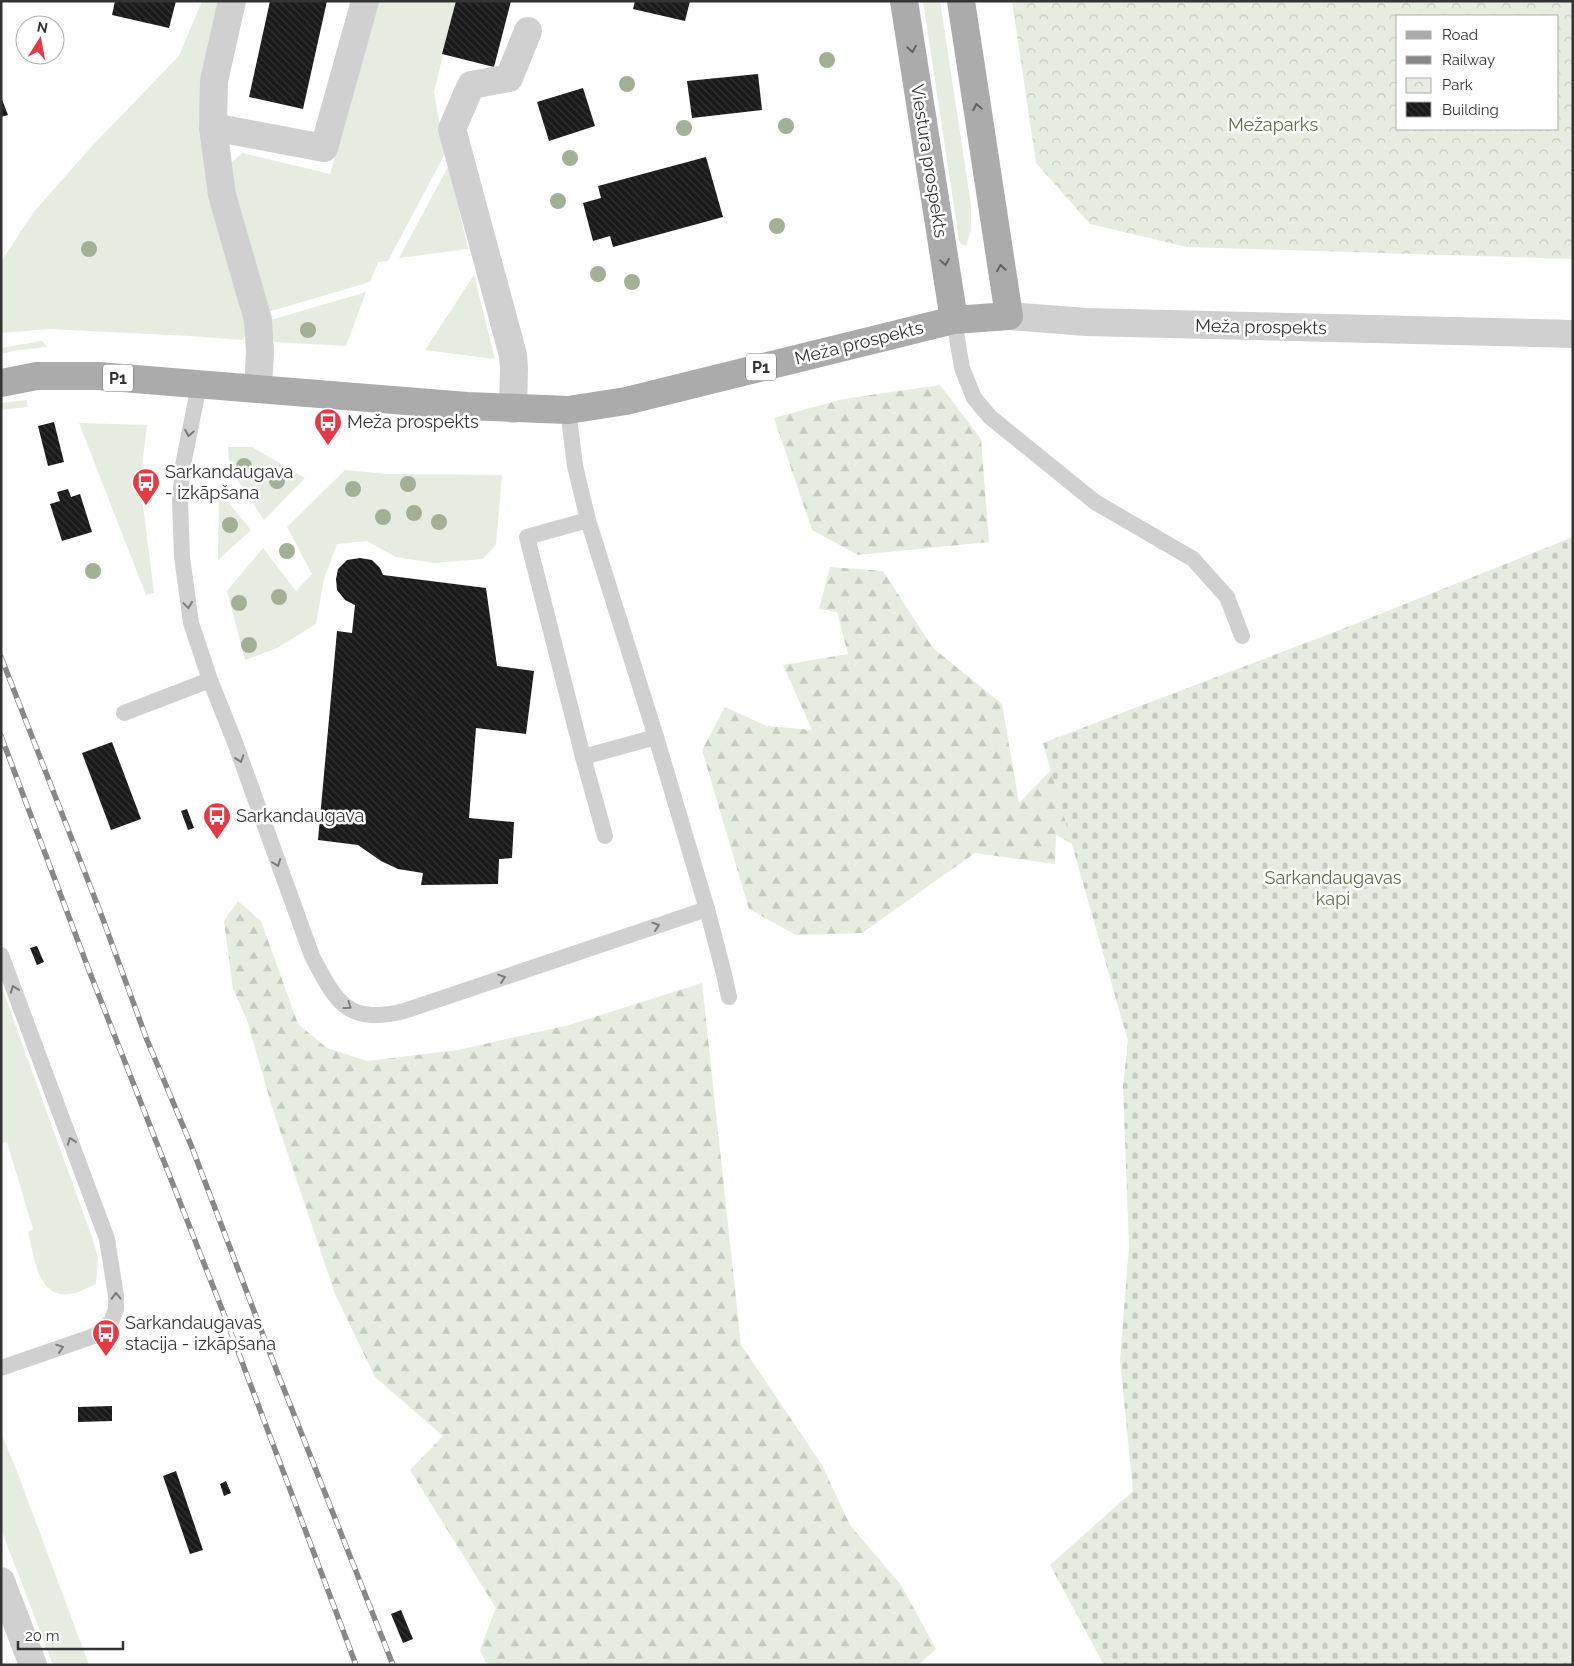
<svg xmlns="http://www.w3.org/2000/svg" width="1574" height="1666" font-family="Raleway,sans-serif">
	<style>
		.green { fill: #e6ecdf }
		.forest { fill: url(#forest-firs) }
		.cemetery { fill: url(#cemetery-stones) }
		.park { fill: url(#park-crowns); fill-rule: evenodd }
		.building { fill: url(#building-back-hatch) }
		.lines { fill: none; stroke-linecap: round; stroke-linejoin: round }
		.service { stroke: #d0d0d0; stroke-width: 16 }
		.minor { stroke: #d0d0d0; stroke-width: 28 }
		.tertiary { stroke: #d0d0d0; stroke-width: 28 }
		.primary { stroke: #ababab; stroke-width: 28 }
		.rail-casing { stroke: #888; stroke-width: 5.5 }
		.rail { stroke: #fff; stroke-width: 4; stroke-dasharray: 11; stroke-linecap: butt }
		.tree { fill: #a2b095 }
		.oneway { stroke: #636363 }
		.oneway2 { stroke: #7a7a7a }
		.labels { text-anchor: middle; stroke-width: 5; stroke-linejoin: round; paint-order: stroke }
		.shield { fill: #fff; stroke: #707070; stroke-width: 1 }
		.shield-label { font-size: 16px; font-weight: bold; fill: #333 }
		.park-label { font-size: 18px; fill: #56703f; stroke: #fff }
		.street-label { font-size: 18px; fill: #333; stroke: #fff }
		.poi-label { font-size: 18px; fill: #333; stroke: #fff; text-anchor: start }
	</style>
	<defs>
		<pattern id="forest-firs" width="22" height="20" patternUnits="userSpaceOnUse" patternTransform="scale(1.25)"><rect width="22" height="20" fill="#e6ecdf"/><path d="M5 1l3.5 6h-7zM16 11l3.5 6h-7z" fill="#c6cbc0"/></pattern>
		<pattern id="cemetery-stones" width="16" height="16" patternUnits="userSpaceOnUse" patternTransform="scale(1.25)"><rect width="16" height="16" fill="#e6ecdf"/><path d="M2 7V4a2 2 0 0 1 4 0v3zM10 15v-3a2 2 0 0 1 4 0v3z" fill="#c6cbc0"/></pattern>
		<pattern id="park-crowns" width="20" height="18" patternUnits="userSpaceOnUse" patternTransform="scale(1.25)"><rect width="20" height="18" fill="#e6ecdf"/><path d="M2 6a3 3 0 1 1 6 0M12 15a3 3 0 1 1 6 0" fill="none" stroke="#c6cbc0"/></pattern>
		<pattern id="building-back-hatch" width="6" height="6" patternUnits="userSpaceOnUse" patternTransform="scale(1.25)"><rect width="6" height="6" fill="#1a1a1a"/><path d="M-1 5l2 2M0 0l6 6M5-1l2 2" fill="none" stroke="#333"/></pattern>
	</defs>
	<rect width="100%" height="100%" fill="#fff"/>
	<!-- green -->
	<g class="green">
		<polygon points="202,1 224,1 205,70 199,122 209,189 248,332 242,340 191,336 50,329 1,333 1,262 33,213 92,146 179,56"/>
		<polygon points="377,1 456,1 434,92 440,126 448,148 388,261 378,262 370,282 268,312 233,199 229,165 242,153 330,174"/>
		<polygon points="923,1 940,1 971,205 971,230 966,246 961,244 959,240"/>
		<polygon points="449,165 468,249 399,258"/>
		<polygon points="474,275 495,359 425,350"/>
		<polygon points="366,292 346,346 274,342 271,320"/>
		<polygon points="42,341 47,347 13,351 1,354 1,348"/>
		<polygon points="27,400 28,407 1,410 1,403"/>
		<polygon points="79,423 147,425 142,466 142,498 154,593 146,595"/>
		<polygon points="228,447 252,447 305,478 264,520 229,467"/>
		<polygon points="345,470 387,474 502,475 496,545 483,559 434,563 396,557 367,541 337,544 324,579 316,624 277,648 245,660 227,591 263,548 296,591 312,574 287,527"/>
		<polygon points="219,491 251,530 218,560"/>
		<path d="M 1,985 L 93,1240 L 98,1258 L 96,1284 C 88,1287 79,1293 70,1294 C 37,1299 34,1254 28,1232 L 33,1229 L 7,1142 L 2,1143 L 1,1141 Z"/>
		<polygon points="1,1433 18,1474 89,1665 53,1665 1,1529"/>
	</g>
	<!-- forest -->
	<g class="forest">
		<polygon points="940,385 981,439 989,542 858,555 812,530 774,418 843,399"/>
		<polygon points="830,567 883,571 933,648 1002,704 1019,803 1055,766 1074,845 1056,835 1055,864 975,853 862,933 796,935 749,909 702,750 725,707 767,726 812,730 783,665 848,654 837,612 819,609"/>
		<polygon points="238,901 261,921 298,1024 327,1048 367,1061 458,1050 569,1025 702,983 741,1345 822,1465 850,1525 901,1585 936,1649 918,1665 879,1665 875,1663 874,1665 487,1665 480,1650 496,1608 410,1470 443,1436 375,1377 335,1294 272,1107 247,1020 233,989 224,921"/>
	</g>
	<!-- cemetery -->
	<polygon class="cemetery" points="1573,537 1573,1665 1104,1665 1050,1565 1133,1491 1120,1360 1129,1247 1123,1086 1128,1041 1043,743 1332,633"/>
	<!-- park -->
	<path class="park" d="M 1012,1 L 1573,1 L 1573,259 L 1187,247 L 1090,224 L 1036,163 ZM 1398,16 L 1558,16 L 1558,129 L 1398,129 Z"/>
	<!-- building -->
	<g class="building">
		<polygon points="115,1 176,1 169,28 112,15"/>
		<polygon points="270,1 327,1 303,109 249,97"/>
		<polygon points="456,1 511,1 494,67 442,54"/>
		<polygon points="635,1 690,1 685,21 633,9"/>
		<polygon points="758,74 762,110 692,118 687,81"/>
		<polygon points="583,88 595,126 549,141 537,102"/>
		<polygon points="1,97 8,115 1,117"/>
		<polygon points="706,157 723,217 613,247 610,236 593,241 583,203 601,198 598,186"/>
		<polygon points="54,422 64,462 48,466 38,426"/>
		<polygon points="68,489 71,497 80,494 92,532 62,541 50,504 60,501 57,492"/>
		<polygon points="360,558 372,560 380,568 383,575 486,588 497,666 534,671 526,734 476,728 469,818 514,822 512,858 499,859 498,884 421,885 423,873 398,869 381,861 358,845 318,840 337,631 352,633 355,605 345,600 337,590 336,579 338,569 347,560"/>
		<polygon points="112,742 141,819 111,830 82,753"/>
		<polygon points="187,809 194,828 188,830 181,811"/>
		<polygon points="37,946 44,962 37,965 30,948"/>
		<polygon points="112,1406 112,1421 78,1422 78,1407"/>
		<polygon points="176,1471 203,1550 190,1554 163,1476"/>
		<polygon points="226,1481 231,1493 224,1496 220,1484"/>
		<polygon points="401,1610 413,1639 403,1643 391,1614"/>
	</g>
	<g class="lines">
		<!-- service -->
		<g class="service">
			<polyline points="954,320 962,368 974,398 990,417 1095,502 1193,559 1227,597 1242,636"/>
			<path d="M 199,385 L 183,465 L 180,500 L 182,557 L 191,623 L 210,680 L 234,740 L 312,956 C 336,1002 347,1025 404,1011 L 707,909"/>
			<polyline points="568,410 575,466 588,520 656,737 707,909 724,974 729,997"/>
			<polyline points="588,520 527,537 583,757 605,836"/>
			<polyline points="124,713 210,680"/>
			<polyline points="583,757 656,737"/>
			<polyline points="1,955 107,1239 116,1296 116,1309 111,1322 94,1336 1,1368"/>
		</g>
		<!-- minor -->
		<g class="minor">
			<polyline points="232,1 214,81 213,127 222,195 258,320 260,351 258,389"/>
			<polyline points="213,127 324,148 365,1"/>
			<polyline points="513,409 514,368 513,355 452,129 471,85 509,78 528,31"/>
			<polyline points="1,1581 33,1665"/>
		</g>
		<!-- tertiary -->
		<polyline class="tertiary" points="1009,316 1086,322 1573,334"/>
		<!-- primary -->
		<g class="primary">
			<polyline points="904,1 954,320"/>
			<polyline points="1,383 37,376 98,376 467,406 568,410 626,401 954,320 1009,316 961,1"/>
		</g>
		<!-- rail casing -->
		<g class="rail-casing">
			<g id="rail">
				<polyline points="1,657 101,914 147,1040 191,1145 276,1369 393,1665"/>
				<polyline points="1,736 90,973 227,1322 356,1665"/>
			</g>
		</g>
		<!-- rail -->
		<use href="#rail" class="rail"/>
	</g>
	<!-- trees -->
	<g class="tree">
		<circle cx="827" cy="60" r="8"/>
		<circle cx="627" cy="84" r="8"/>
		<circle cx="786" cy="126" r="8"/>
		<circle cx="684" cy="128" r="8"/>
		<circle cx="570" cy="158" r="8"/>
		<circle cx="558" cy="201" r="8"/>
		<circle cx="777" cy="226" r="8"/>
		<circle cx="89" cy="249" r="8"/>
		<circle cx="598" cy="274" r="8"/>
		<circle cx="632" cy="282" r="8"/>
		<circle cx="308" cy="330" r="8"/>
		<circle cx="244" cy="466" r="8"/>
		<circle cx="277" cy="481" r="8"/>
		<circle cx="408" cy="484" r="8"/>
		<circle cx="353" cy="489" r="8"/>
		<circle cx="414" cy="513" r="8"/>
		<circle cx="383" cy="517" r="8"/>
		<circle cx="439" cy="522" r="8"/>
		<circle cx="230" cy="525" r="8"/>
		<circle cx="287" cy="551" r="8"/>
		<circle cx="93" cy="571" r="8"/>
		<circle cx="279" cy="597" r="8"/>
		<circle cx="239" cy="603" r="8"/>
		<circle cx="249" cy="645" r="8"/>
	</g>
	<!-- one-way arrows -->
	<defs><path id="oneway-chevron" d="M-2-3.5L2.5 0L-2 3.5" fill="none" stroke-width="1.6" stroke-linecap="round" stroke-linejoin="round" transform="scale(1.25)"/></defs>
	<g class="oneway">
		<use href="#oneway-chevron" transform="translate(912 49) rotate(81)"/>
		<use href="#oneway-chevron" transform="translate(977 107) rotate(-99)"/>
		<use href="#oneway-chevron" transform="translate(945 262) rotate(81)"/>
		<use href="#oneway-chevron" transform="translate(1001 268) rotate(-99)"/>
	</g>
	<g class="oneway2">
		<use href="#oneway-chevron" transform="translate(189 433) rotate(101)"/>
		<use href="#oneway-chevron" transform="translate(188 605) rotate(82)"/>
		<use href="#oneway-chevron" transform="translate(240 759) rotate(71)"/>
		<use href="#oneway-chevron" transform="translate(277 863) rotate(69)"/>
		<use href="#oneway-chevron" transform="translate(656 926) rotate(-19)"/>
		<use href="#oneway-chevron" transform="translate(502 978) rotate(-19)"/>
		<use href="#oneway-chevron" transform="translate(14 989) rotate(-110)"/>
		<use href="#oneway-chevron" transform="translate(348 1006) rotate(36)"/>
		<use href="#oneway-chevron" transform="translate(71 1141) rotate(-110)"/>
		<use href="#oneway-chevron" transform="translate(116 1296) rotate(-91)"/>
		<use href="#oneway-chevron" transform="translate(60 1348) rotate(-18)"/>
	</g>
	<!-- icons -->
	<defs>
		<g id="bus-pin" transform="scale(1.4375)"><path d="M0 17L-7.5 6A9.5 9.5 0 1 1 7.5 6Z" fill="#e63946" stroke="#fff"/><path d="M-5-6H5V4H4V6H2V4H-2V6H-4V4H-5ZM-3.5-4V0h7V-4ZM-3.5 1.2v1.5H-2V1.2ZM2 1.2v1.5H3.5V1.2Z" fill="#fff"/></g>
	</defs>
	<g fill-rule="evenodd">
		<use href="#bus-pin" x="328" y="422"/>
		<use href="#bus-pin" x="146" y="482"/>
		<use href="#bus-pin" x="217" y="816"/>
		<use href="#bus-pin" x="106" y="1333"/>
	</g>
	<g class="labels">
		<!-- shield labels -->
		<g class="shield">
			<rect x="746" y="353.5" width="30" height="27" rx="4"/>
			<rect x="103" y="364.5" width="30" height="27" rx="4"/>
		</g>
		<g class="shield-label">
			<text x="761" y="373">P1</text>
			<text x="118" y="384">P1</text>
		</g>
		<!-- park labels -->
		<g class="park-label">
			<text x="1273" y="131">Mežaparks</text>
			<text x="1333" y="884">Sarkandaugavas<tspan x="1333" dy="21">kapi</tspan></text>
		</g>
		<!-- street labels -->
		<g class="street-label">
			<text transform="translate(929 161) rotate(81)" y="6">Viestura prospekts</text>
			<text transform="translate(1261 327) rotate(1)" y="6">Meža prospekts</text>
			<text transform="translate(859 343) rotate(-14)" y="6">Meža prospekts</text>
		</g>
		<!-- poi labels -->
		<g class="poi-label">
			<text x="347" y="428">Meža prospekts</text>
			<text x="165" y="478">Sarkandaugava<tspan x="165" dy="21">- izkāpšana</tspan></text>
			<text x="236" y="822">Sarkandaugava</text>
			<text x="125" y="1329">Sarkandaugavas<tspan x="125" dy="21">stacija - izkāpšana</tspan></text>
		</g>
	</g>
	<!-- border -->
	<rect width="1574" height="1666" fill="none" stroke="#333333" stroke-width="5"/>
	<!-- legend -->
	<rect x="1396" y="15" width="162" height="115" fill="#ffffff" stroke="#adadad"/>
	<rect x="1406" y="31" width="25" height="8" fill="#ababab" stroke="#adadad"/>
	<text x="1442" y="40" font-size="15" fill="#333333">Road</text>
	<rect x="1406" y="56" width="25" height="8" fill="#888888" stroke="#adadad"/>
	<text x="1442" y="65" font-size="15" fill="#333333">Railway</text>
	<rect x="1406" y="78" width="25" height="15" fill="url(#park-crowns)" stroke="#adadad"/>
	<text x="1442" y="90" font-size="15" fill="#333333">Park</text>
	<rect x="1406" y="102" width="25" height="15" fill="url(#building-back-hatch)" stroke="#adadad"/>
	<text x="1442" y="115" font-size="15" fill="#333333">Building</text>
	<!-- north arrow -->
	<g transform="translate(40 40) rotate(11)"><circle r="24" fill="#ffffff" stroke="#adadad"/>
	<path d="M0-4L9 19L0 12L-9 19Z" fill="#e63946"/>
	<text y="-8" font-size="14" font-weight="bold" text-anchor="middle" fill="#333333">N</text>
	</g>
	<!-- scale -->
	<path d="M18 1641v8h105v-8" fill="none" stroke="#333333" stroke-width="2.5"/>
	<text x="25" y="1641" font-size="15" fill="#333333" stroke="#ffffff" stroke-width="4" paint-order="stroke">20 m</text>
</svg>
